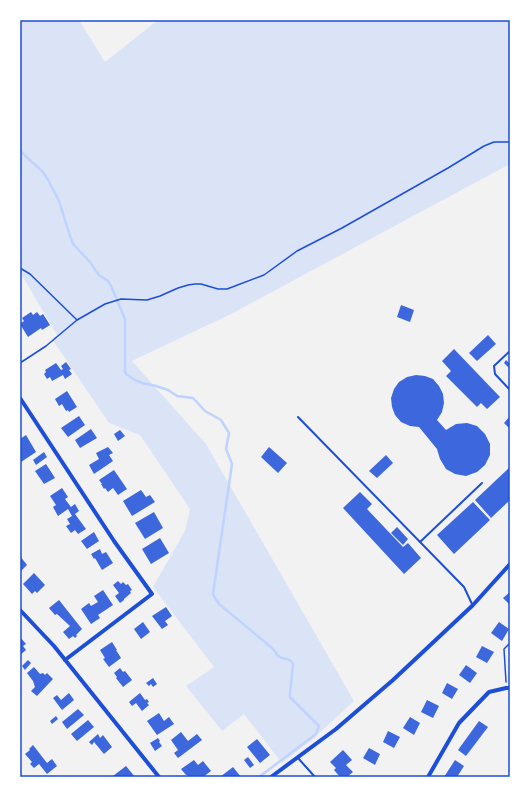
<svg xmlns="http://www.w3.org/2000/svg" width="530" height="797" font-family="Raleway,sans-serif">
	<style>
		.green { fill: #dbe4f7 }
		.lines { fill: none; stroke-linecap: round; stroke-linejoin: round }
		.stream { stroke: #bfd3fe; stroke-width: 2.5 }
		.building { fill: #3d67dc }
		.path { stroke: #1d4ed8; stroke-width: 1.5 }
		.service { stroke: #1d4ed8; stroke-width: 2 }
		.minor { stroke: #1d4ed8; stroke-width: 4 }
		.neatline { fill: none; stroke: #1d4ed8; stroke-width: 1.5 }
	</style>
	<rect width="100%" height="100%" fill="#f2f2f2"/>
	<!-- green -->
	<polygon class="green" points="20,20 79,20 105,62 158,20 510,20 510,168 508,165 231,314 132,361 206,444 354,701 314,738 282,763 244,714 222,731 186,686 214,667 153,587 185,531 190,509 140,435 109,423 52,339 57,335 20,272"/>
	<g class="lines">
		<!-- stream -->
		<path class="stream" d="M 20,151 L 43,172 L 48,180 L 59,201 L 70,236 L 73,244 L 91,263 L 95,270 L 99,275 L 108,281 L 111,286 L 125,319 L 125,371 L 126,374 L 135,380 L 142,383 L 156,386 L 168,390 L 177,396 L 193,398 L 205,411 L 221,420 L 229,433 L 226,449 L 232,464 L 213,594 L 215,598 L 219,604 L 272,648 C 275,650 276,654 278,656 C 284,661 289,656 293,664 L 290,693 L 290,697 L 319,726 L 316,734 L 259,777"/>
	</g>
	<!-- building -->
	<g class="building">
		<polygon points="401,305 414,310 410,322 397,317"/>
		<polygon points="31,312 33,315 37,312 40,316 43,314 50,325 42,330 41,328 28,337 20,324 24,321 22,318"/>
		<polygon points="488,335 496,344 477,361 469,353"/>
		<polygon points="454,349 500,397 487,409 481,403 477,407 446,376 451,371 442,361"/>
		<polygon points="506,360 510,364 510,369 504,363"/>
		<polygon points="66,362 71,369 69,370 72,374 65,379 63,375 52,381 50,377 47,379 44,374 46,372 45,370 56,363 61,370 63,369 61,366"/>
		<polygon points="416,375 425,376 433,379 439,386 443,394 444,403 442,412 437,420 446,430 456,424 467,423 477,426 485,434 490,444 490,455 485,465 477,472 466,476 455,474 446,469 440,459 437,449 419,427 410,426 401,422 395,415 392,407 391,398 394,389 399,382 407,377"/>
		<polygon points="67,391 77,407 69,412 68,410 66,411 62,404 59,406 55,399"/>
		<polygon points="79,416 85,425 68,437 61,428"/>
		<polygon points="510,416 510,429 504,423"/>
		<polygon points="91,429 97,438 80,448 75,440"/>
		<polygon points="120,430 125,436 118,441 114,434"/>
		<polygon points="26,435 36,452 21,462 20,461 20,452 21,451 20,450 20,439"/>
		<polygon points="108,447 113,453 109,455 113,461 94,474 89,465 99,459 96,453"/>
		<polygon points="269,447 287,463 278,473 261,457"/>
		<polygon points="44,452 47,457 36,465 33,460"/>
		<polygon points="386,455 393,463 377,478 369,471"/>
		<polygon points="46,464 55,478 44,484 35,471"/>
		<polygon points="510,467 510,500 491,518 475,500"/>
		<polygon points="114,470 127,489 118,495 113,488 108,492 105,488 104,489 101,484 102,484 99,480"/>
		<polygon points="62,488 68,497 65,499 71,507 75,504 79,511 75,514 86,529 78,534 75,530 71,533 66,526 70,524 67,519 72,516 68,509 58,516 53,507 56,505 50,496"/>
		<polygon points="141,490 146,497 150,495 155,502 132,516 123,501"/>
		<polygon points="360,492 372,504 367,509 403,547 408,543 421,558 404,574 343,508"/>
		<polygon points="473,502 490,520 454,554 437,535"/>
		<polygon points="154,512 163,528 145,539 135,523"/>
		<polygon points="397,527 408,539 403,545 391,533"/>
		<polygon points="94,532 99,541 87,549 81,541"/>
		<polygon points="160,538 169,553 151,564 142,549"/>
		<polygon points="100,549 102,554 106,552 113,563 102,570 95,558 94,559 91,554"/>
		<polygon points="20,556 27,565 20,572"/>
		<polygon points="34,573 45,585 37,593 35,591 32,594 23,584"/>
		<polygon points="118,581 121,584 123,582 126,585 128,584 132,590 130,591 131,593 124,599 124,600 120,603 115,596 119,593 113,585"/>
		<polygon points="103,590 113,605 98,615 100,618 91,624 81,609 89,603 91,606 98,602 94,596"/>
		<polygon points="510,592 510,605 503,598"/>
		<polygon points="59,600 82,629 76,635 77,636 75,638 73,636 69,639 63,632 70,626 57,614 55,615 49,608"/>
		<polygon points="166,607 172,616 165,621 168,625 162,629 152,616"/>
		<polygon points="143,622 150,632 141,639 134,629"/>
		<polygon points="499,622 509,629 502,641 491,633"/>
		<polygon points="20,637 26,644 23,646 26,650 20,655"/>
		<polygon points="112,642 117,650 116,650 121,658 109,667 103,659 105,658 100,650"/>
		<polygon points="482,646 494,652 487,663 476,657"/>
		<polygon points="28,660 31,663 25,670 22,666"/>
		<polygon points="466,665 477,673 470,683 459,675"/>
		<polygon points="34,667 40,674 43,673 45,675 47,673 53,679 37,696 31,691 35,687 33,681 27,673"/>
		<polygon points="120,668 123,672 125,671 132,680 123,687 116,678 117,677 114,673"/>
		<polygon points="153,678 157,684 153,687 151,684 149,686 146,683"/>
		<polygon points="447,683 458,689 452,699 442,693"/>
		<polygon points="69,693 74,700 62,710 53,698 57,695 61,700"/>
		<polygon points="140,693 145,700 147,699 149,702 147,703 149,705 142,711 136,703 132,706 129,702"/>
		<polygon points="427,700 439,706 433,718 421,712"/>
		<polygon points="78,709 84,715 67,729 62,722"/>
		<polygon points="159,713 164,721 169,717 174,724 157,735 147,721"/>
		<polygon points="56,716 58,719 52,724 50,721"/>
		<polygon points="410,717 420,723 414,735 403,728"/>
		<polygon points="88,720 94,727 77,741 71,734"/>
		<polygon points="479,721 488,727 466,756 458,750"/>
		<polygon points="388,731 400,737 394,748 383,742"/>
		<polygon points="181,732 188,741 197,734 202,740 178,758 174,753 178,750 171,740"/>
		<polygon points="98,734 100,738 103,735 112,747 104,754 94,742 92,745 89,742"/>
		<polygon points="158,738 160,741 159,742 162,746 155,751 150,743"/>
		<polygon points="257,739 270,755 260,763 247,747"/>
		<polygon points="33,745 47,763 52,759 57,766 47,774 39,764 34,768 30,764 32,762 25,754 30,750 29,749"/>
		<polygon points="369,748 380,754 375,765 363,758"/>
		<polygon points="343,750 352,760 346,765 353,772 347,777 340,777 334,770 336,768 330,762"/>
		<polygon points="248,757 254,765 250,768 244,760"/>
		<polygon points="194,760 198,765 203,761 211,771 203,777 189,777 187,775 186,775 181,769"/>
		<polygon points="455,760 464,766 457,777 444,777"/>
		<polygon points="126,766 135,777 114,777 113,776"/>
		<polygon points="233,767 241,777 220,777"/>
	</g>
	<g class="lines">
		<!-- path -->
		<g class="path">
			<polyline points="20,268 30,274 77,320"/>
			<polyline points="20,363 46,346 77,320 105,304 121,299 147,300 160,296 178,288 188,285 195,284 201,284 218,289 227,289 264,275 297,251 342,228 448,168 484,146 494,142 510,142"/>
			<polyline points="506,682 504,649 510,643"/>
		</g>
		<!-- service -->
		<g class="service">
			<polyline points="510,351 494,366 495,374 510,390"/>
			<polyline points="298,417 464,587 472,604"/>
			<polyline points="420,542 482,483"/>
			<polyline points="298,758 315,777"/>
		</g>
		<!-- minor -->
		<g class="minor">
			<polyline points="20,398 114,541 152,594 65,660"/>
			<polyline points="20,610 54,646 159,777"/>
			<polyline points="271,777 336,729 393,680 473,605 510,564"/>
			<polyline points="428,777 459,723 489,692 506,688 510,688"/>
		</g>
	</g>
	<!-- border -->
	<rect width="530" height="797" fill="none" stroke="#ffffff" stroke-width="42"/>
	<rect x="21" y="21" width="488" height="755" class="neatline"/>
</svg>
